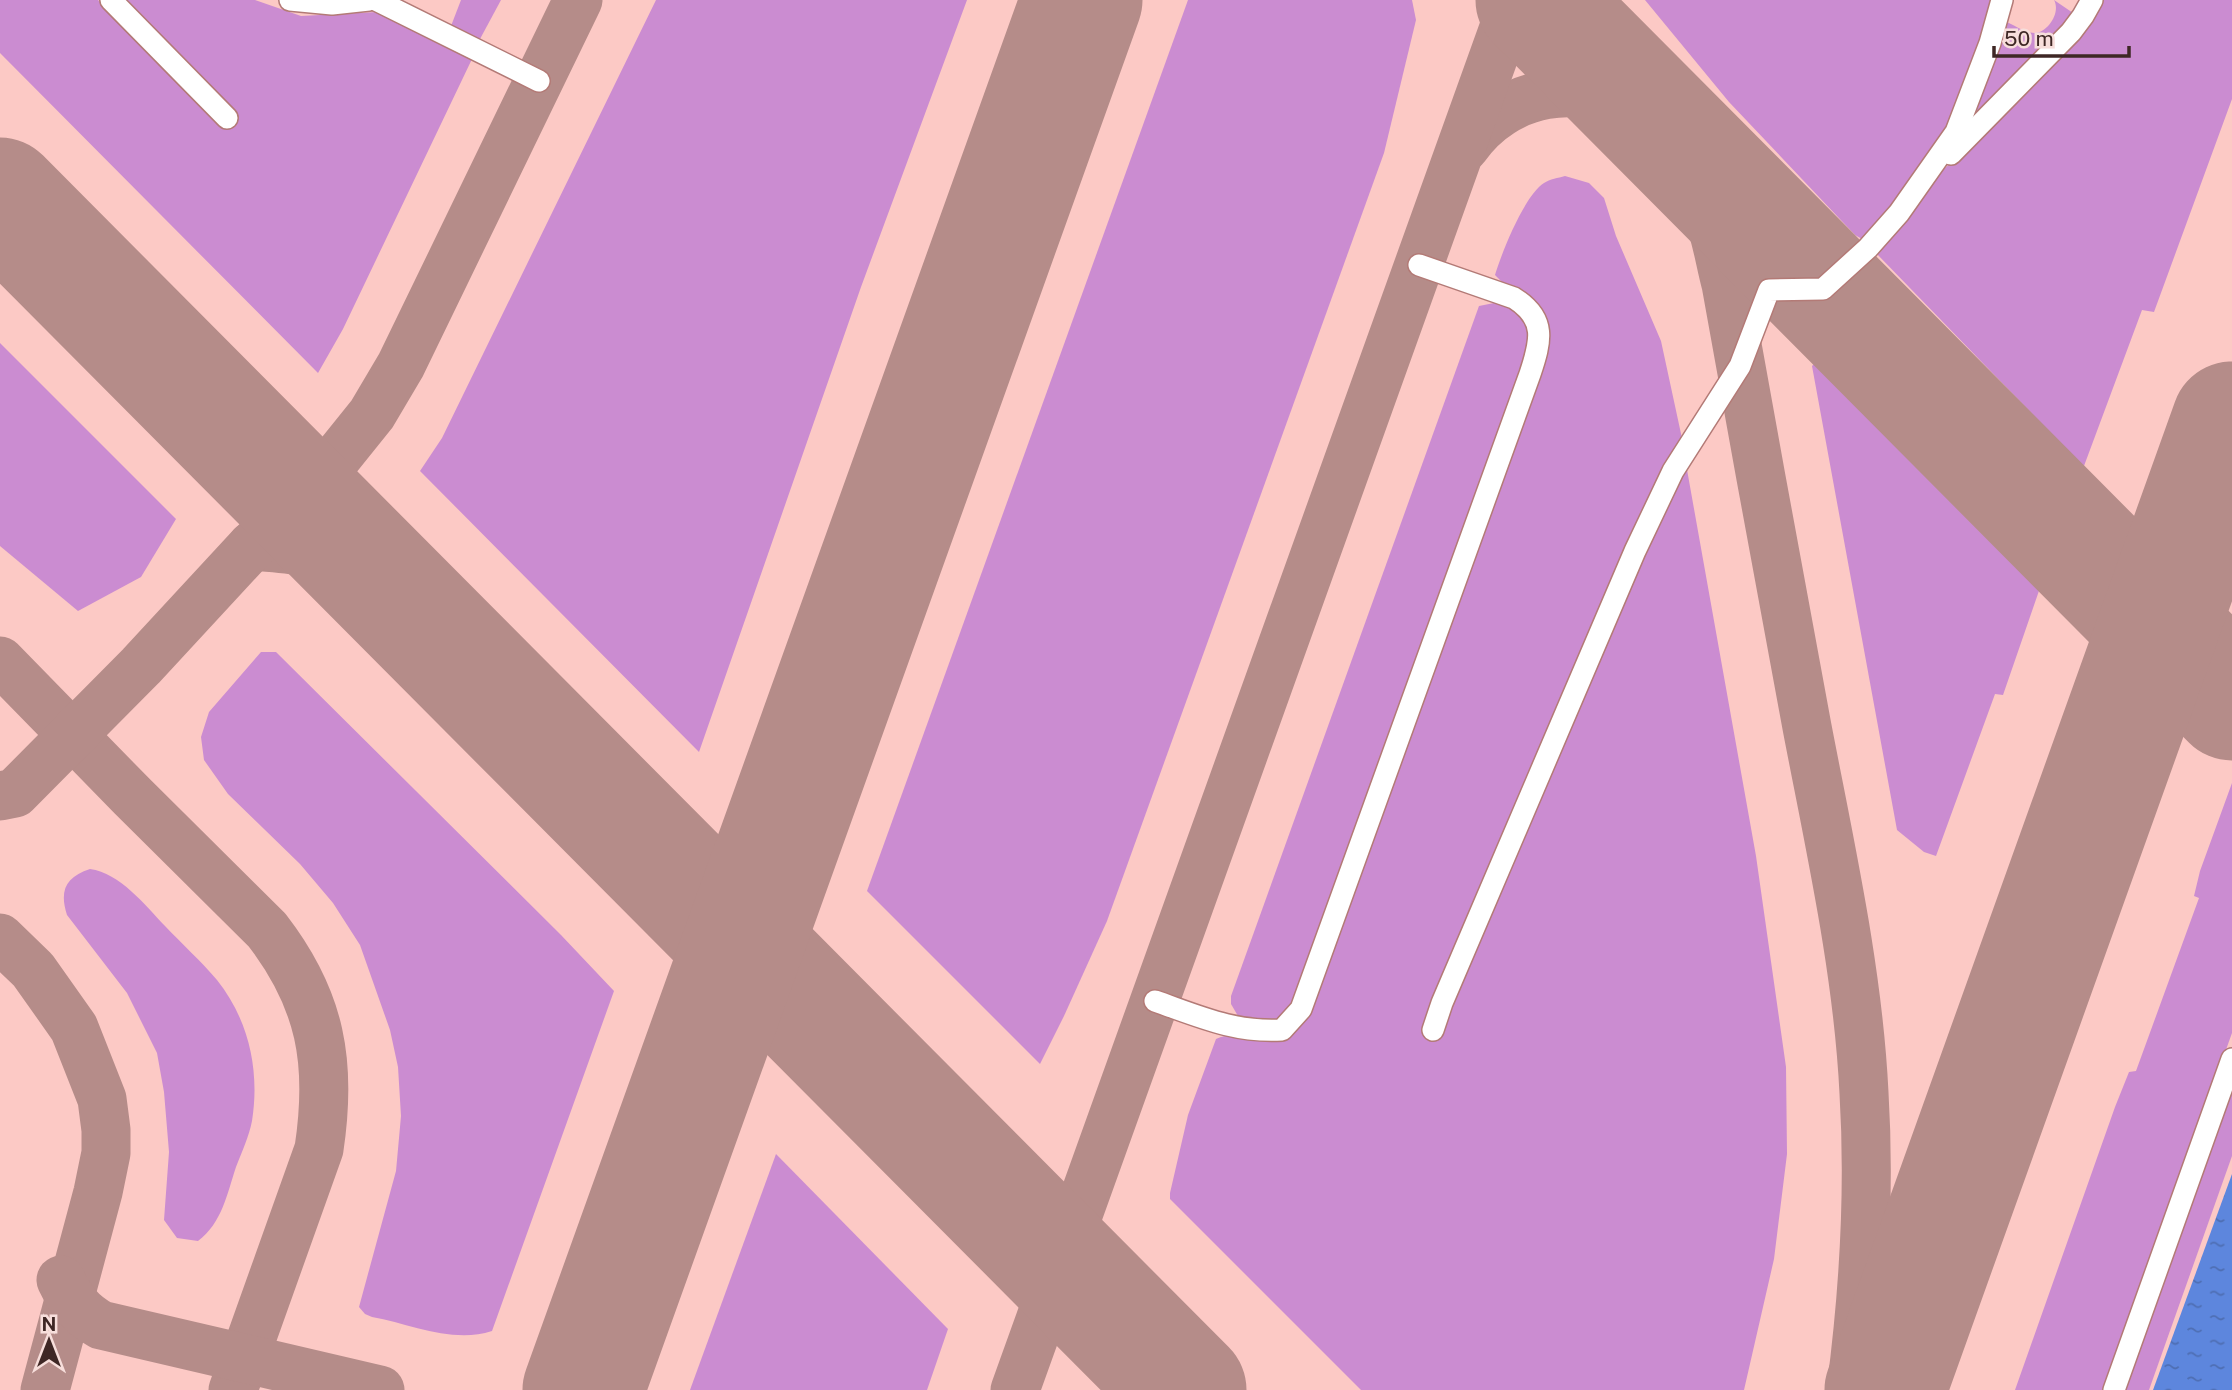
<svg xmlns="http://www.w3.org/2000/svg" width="2232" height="1390" font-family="'Public Sans',sans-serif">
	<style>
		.grass { fill: #cb8cd1 }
		.water { fill: url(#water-ripples) }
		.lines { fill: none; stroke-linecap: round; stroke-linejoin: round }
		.taxiway { stroke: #b58c89; stroke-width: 49 }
		.runway { stroke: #b58c89; stroke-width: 121 }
		.minor-casing { stroke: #b37a76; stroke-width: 24 }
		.minor { stroke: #fff; stroke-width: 21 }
	</style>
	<defs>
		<pattern id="water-ripples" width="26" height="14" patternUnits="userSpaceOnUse" patternTransform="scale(1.75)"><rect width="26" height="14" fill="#5d86dd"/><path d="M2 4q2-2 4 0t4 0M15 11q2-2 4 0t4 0" fill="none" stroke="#4e6eb3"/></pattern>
	</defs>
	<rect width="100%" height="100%" fill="#fcc9c5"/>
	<!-- grass -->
	<g class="grass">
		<polygon points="0,0 98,0 221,123 122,0 255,0 301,16 377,12 472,59 343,329 318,373 0,53"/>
		<polygon points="461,0 501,0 480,39 451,26"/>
		<polygon points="656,0 967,0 861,287 699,752 420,471 442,438"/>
		<polygon points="1188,0 1412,0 1416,20 1384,153 1107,921 1064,1016 1040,1064 867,891"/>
		<path d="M 1645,0 L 1994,0 C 1981,43 1969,87 1950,127 C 1931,165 1896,202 1869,234 L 1862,239 L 1855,235 L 1729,102 Z"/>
		<path d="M 2054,0 L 2076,15 L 1967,123 L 2003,20 C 2012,24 2025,33 2034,33 C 2048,33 2061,12 2054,0 Z"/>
		<polygon points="2097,0 2232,0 2232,99 2154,312 2142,310 2081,474 2036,431 2041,423 1875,252 1940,173 2012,104"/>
		<path d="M 1565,176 L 1589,183 L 1604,198 L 1616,236 L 1661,341 L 1683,443 L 1584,686 L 1686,464 L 1756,856 L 1786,1067 L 1787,1154 L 1774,1259 L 1744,1390 L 1361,1390 L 1170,1199 L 1170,1193 L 1188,1115 L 1216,1039 C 1230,1033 1238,1036 1253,1039 C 1286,1046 1300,1029 1314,1003 L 1547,352 L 1504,284 L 1495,275 C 1502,252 1524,196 1544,183 C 1550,179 1558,178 1565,176 Z"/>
		<path d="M 1494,303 C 1525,307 1531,325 1527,352 L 1290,1010 L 1279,1020 L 1252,1021 L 1238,1016 L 1231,1004 L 1231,996 L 1479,306 Z"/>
		<polygon points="0,343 176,519 141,577 78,611 0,546"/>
		<polygon points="1818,360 2041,585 2003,695 1995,694 1936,856 1924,852 1897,830 1812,366"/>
		<path d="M 261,652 L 276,652 L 561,935 L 614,991 L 492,1331 C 453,1344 411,1324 372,1317 L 365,1314 L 359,1307 L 396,1171 L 401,1116 L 398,1067 L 390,1030 L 360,945 L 333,903 L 300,864 L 228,794 L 204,760 L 201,737 L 209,712 Z"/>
		<polygon points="2232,783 2232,1033 2104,1390 2015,1390 2115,1107 2129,1072 2136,1071 2199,898 2194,896 2200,871"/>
		<path d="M 90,869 C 120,873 145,905 165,926 C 182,944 201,961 217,980 C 249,1020 260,1071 252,1121 C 249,1136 242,1152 236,1167 C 227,1194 222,1223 198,1241 L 177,1238 L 164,1220 L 169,1152 L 164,1092 L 157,1053 L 127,993 L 67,915 C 59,890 66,877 90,869 Z"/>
		<polygon points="2232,1088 2232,1156 2149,1390 2125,1390"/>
		<polygon points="776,1154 948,1329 927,1390 690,1390"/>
	</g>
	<!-- water -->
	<polygon class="water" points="2232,1174 2232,1390 2153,1390"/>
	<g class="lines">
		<!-- taxiway -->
		<g class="taxiway">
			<polyline points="1551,0 1562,20 1590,54"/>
			<path d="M 1600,65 C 1644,114 1691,163 1712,227 C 1718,245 1721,266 1726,284 C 1752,432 1780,579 1807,727 C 1830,847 1858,970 1864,1093 C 1870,1192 1864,1291 1851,1390"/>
			<path d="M 1465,147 C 1505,90 1582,75 1640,116"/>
			<path d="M 252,546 C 272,548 293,548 313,554 C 341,562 367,578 392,593"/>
			<path d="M 0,661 L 132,796 L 267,930 C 321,1000 332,1063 319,1149 L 233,1390"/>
			<polyline points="0,796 15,793 141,666 252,546 302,501 372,414 401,365 578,0"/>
			<polyline points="0,938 33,970 74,1028 102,1099 106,1130 106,1153 98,1192 45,1390"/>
			<path d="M 61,1280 C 71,1301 81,1314 101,1325 L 380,1390"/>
			<polyline points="549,1390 576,1366 609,1319"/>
			<polyline points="1015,1390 1514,0"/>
		</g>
		<!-- runway -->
		<g class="runway">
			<polyline points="1536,0 2232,700"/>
			<polyline points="0,198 1186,1390"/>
			<polyline points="583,1390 1082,0"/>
			<polyline points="1885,1390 2232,422"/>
		</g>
		<!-- minor casing -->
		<g class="minor-casing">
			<g id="minor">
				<polyline points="111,0 227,118"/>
				<polyline points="290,0 332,4 369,0"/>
				<polyline points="376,0 539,81"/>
				<polyline points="1951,154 2071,32 2083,16 2092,0"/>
				<path d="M 1155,1001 C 1198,1016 1235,1033 1282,1030 L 1301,1009 L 1530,374 C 1541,341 1547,319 1514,298 L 1419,265"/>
				<polyline points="1433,1030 1442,1003 1635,551 1673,471 1740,366 1769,290 1823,289 1868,248 1899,213 1956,132 1990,43 2002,0"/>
				<polyline points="2114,1390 2232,1059"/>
			</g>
		</g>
		<!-- minor -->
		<use href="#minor" class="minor"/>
	</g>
	<!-- north arrow -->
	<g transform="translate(49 1341)" stroke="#f7dedb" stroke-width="5" paint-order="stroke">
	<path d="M0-5L12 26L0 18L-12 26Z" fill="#3e2725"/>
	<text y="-10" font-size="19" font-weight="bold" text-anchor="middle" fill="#3e2725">N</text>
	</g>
	<!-- scale -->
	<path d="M1994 46v10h135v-10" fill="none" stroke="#3e2725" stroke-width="3.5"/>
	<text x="2004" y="46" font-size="21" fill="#3e2725" stroke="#f7dedb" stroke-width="5" paint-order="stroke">50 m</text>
</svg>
